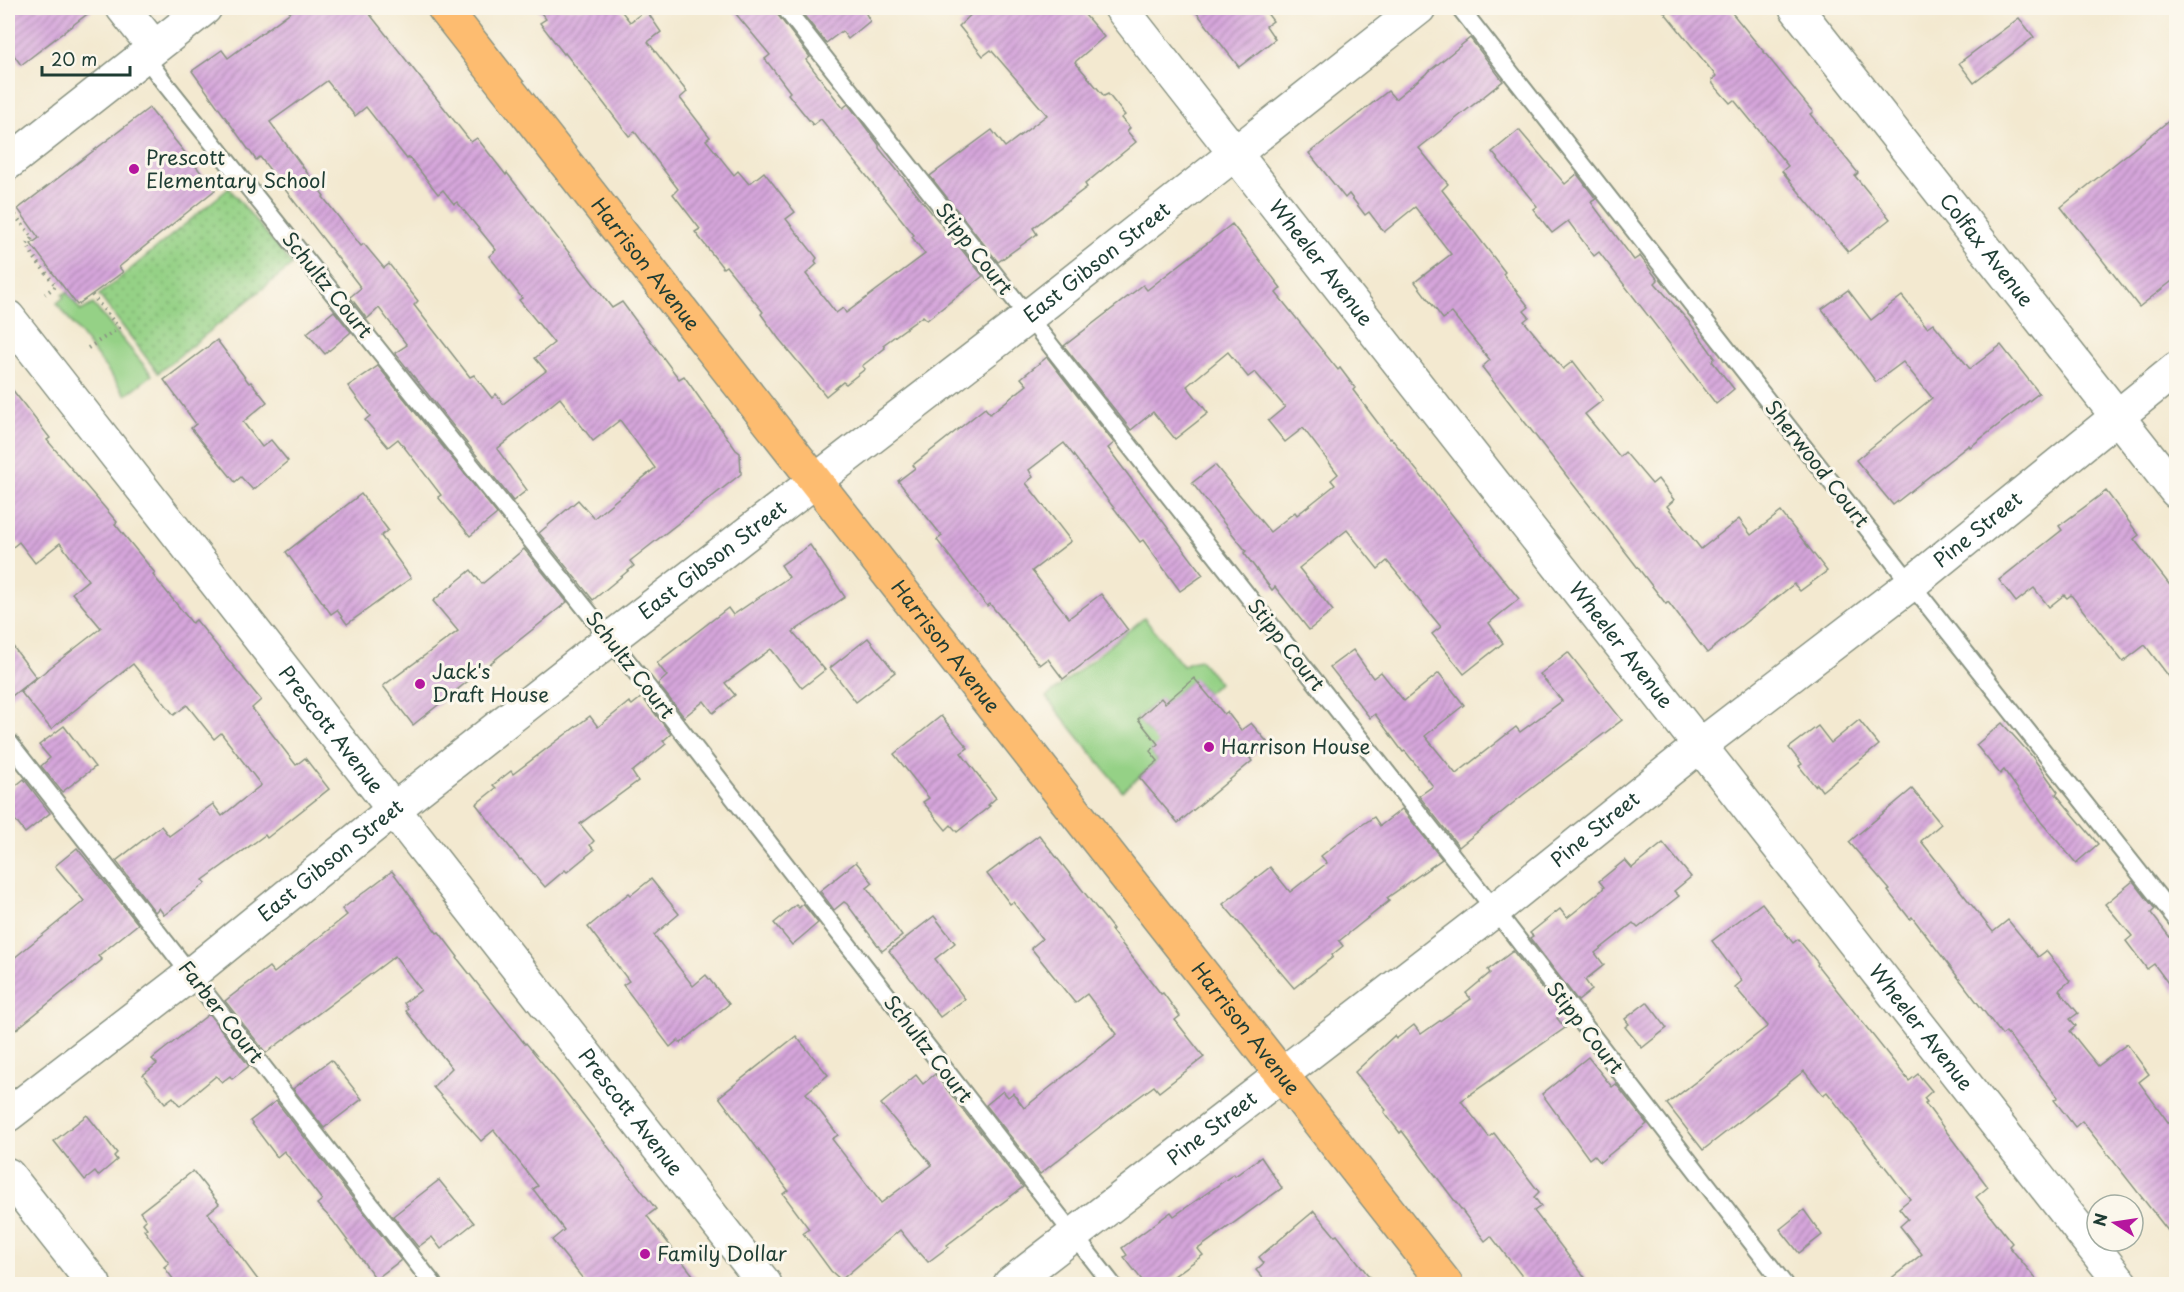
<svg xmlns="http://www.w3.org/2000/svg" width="2184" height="1292" font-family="'Playpen Sans',sans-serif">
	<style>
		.grass { fill: #95d186; stroke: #5a875d; stroke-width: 1.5 }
		.park { fill: url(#park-dots); stroke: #5a875d; stroke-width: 1.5 }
		.building { fill: url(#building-hatch); fill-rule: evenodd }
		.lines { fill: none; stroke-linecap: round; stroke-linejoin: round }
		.service-casing { stroke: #899382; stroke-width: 20 }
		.minor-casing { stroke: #899382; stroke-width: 36 }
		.primary-casing { stroke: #899382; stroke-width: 36 }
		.path { stroke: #899382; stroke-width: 4; stroke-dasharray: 1.5 4.5; stroke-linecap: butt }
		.service { stroke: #fff; stroke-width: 16 }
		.minor { stroke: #fff; stroke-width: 33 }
		.primary { stroke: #fdbc70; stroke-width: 33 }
		.poi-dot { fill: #b5179e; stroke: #fbf7ec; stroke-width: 2 }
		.labels { text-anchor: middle; stroke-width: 6; stroke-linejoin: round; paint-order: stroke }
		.poi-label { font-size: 20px; fill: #1f3d34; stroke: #fbf7ec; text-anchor: start }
		.street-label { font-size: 20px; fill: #1f3d34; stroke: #fbf7ec }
	</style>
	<defs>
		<pattern id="park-dots" width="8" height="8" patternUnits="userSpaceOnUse" patternTransform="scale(1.5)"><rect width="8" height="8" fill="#95d186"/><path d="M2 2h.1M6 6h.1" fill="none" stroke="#79ab6e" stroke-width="1.8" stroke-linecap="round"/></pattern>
		<pattern id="building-hatch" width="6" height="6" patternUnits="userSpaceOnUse" patternTransform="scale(1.5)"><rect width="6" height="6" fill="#d6a6db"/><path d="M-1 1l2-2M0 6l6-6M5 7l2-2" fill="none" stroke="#ad88b2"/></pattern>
	</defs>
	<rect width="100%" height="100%" fill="#fbf7ec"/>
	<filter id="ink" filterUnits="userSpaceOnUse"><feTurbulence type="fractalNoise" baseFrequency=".0167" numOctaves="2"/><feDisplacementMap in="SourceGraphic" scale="12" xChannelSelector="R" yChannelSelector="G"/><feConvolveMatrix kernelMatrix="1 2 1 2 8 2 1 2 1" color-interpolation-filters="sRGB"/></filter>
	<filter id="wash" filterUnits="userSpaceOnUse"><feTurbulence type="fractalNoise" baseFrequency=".008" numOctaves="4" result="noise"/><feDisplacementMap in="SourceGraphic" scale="24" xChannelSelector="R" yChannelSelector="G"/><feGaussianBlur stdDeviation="1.35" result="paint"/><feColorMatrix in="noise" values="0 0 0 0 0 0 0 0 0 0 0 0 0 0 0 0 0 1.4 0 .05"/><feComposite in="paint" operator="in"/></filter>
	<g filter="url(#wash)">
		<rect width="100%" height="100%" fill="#f3e9d0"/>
		<!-- grass -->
		<g class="grass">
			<polygon points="67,292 81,311 93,304 152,375 126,395 57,303 64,297 62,295"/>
			<polygon points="1144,618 1183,666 1190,662 1200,660 1219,683 1207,693 1194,679 1165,703 1161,698 1137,718 1151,735 1160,743 1150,751 1158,761 1122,791 1046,697"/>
		</g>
		<!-- park -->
		<polygon class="park" points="229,188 292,265 158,373 99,295"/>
		<g id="blocks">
			<!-- building -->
			<g class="building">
				<polygon points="8,8 95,8 21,65 8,47"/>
				<path d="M 296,8 L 365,8 L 471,142 L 477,138 L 506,175 L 507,173 L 612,308 L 622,302 L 679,379 L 684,376 L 736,450 L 740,453 L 741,474 L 630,561 L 634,566 L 593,600 L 539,533 L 578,500 L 594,518 L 655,468 L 620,420 L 593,441 L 560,398 L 497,449 L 527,490 L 513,501 L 395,353 L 407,345 L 379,308 L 367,319 L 350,297 L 361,288 L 260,157 L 256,160 L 192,71 L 222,50 L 228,58 ZM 327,81 L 355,116 L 366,107 L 407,159 L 409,157 L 438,194 L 443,190 L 454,204 L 457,202 L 496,250 L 489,256 L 522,298 L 519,300 L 554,343 L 535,358 L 546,371 L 503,404 L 496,394 L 492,398 L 474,375 L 470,377 L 414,305 L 418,301 L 389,264 L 384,268 L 364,244 L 361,246 L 323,197 L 324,196 L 270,122 Z"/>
				<polygon points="537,8 619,8 630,22 646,10 661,32 648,42 687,92 680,98 710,137 706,140 734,175 738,171 749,184 764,172 795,212 786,219 817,258 815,261 817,264 806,274 836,313 843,308 846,313 925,254 912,237 914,235 821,119 813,125 788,94 790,92 765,59 770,55 731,8 775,8 777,14 810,57 806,60 843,108 848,104 879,145 879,148 983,276 927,320 923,316 883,345 885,348 862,366 865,369 846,384 843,382 826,396 779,339 761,314 763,312 726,266 723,268 695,232 700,229 673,194 678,189 635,132 629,136 565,53 564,54 540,23 546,19"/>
				<polygon points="798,8 871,8 865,12 870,21 848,39 842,31 826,43"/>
				<polygon points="978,8 1079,8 1104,37 1075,62 1104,96 1108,94 1125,115 1121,118 1130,128 1127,131 1136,142 1085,184 1087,187 1033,228 1037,234 998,262 930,176 992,130 1005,147 1047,115 991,50 983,56 959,26"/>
				<polygon points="1193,8 1263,8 1273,21 1266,26 1275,39 1239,67"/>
				<polygon points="1661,8 1728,8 1813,112 1810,114 1858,173 1855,176 1890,219 1848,252 1782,171 1788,166 1734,100 1730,103 1713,84 1712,80 1716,76"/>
				<polygon points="2019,18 2034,37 1974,83 1959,63"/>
				<polygon points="1470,38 1503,81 1419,148 1448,184 1442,190 1505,272 1503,274 1529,307 1524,311 1529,317 1524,321 1563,369 1573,361 1603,400 1585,414 1620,457 1625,452 1652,484 1658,479 1674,500 1667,506 1701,549 1739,519 1751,535 1781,512 1827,571 1800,591 1794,584 1707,653 1668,602 1666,604 1482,367 1490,360 1452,313 1443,319 1415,282 1451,254 1415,207 1384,232 1369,212 1365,215 1349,194 1345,198 1309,153 1388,91 1395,99"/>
				<polygon points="149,108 215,190 119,267 123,272 77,305 31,244 39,238 18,209"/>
				<polygon points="2176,115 2176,278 2139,307 2061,207"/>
				<polygon points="1519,130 1565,184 1577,174 1596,199 1591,202 1634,260 1640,256 1658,280 1655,283 1690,323 1715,358 1712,361 1734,389 1716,404 1599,252 1594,256 1568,221 1552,233 1533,209 1537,206 1492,152"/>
				<polygon points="1232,224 1281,288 1276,293 1338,370 1340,368 1355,388 1353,390 1390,439 1391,438 1519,599 1489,623 1503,643 1464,674 1432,634 1441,627 1387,561 1378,569 1347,530 1299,568 1333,611 1309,630 1275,587 1272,590 1244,553 1246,551 1192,483 1215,465 1270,532 1295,512 1297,515 1335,485 1331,480 1338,474 1303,428 1285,442 1268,421 1285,407 1255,372 1248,377 1228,352 1187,386 1208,413 1175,439 1153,412 1131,430 1064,346 1143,285 1147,290"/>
				<polygon points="1848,290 1871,320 1902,296 1927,327 1933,323 1970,369 2001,345 2039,393 1970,447 1969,445 1893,505 1856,460 1932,398 1903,362 1876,382 1822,309"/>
				<polygon points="334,311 351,332 325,354 307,333"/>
				<polygon points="217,340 249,383 251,382 267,402 243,422 262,447 271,440 288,461 253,490 241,477 235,482 191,428 196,424 164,380"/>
				<polygon points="1047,357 1114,443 1108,448 1203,575 1180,591 1143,540 1140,542 1064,443 1029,470 1033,477 1026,483 1071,541 1032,571 1069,618 1101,594 1128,630 1063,679 1048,659 1040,665 990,604 987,606 937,540 942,536 898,481 915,468 913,465 985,408 990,414 1027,385 1021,378"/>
				<polygon points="378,366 497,514 470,536 438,497 441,495 398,439 388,447 365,420 370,416 348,386"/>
				<polygon points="8,384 50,438 47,440 117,522 115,524 155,573 153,575 192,623 196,620 261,700 252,708 296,765 305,758 329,789 267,838 265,835 203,880 206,883 164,915 159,908 155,912 116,861 161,826 169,836 213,804 222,816 261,785 221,733 214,739 187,705 174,715 133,664 51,729 20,691 101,628 72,593 88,580 60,543 35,563 19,542 8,551"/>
				<polygon points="2106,491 2139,535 2134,539 2176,593 2176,686 2145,645 2123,662 2071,595 2067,598 2064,595 2049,607 2034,588 2016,602 1999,580 2062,530 2059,526"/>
				<polygon points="361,494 388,530 381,536 411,578 347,624 337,610 331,614 286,552"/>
				<polygon points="810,545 845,597 793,632 825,670 802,688 771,649 725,683 735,695 713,713 704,701 684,717 658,684 667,676 657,663 728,608 733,615 789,577 781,565"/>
				<polygon points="524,549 567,602 413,725 383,686 458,631 433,601 471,570 482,584"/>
				<polygon points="868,638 895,672 856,702 830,668"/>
				<polygon points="8,640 36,677 8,699"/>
				<polygon points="1353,650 1373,678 1381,672 1404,701 1439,673 1464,705 1425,736 1456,774 1516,727 1520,732 1562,701 1540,674 1568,652 1622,720 1523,795 1459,847 1419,796 1433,786 1405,751 1403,752 1375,714 1370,718 1330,667"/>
				<polygon points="1194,678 1224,714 1227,712 1241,730 1251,723 1268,743 1250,758 1252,761 1178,823 1139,777 1158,761 1150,751 1158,744 1138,719 1161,698 1165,703"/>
				<polygon points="642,697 671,734 663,741 666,744 632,772 638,781 580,824 594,841 590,845 594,850 567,872 565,870 545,887 521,859 520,860 476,804 496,788 493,785 511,771 513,774 590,716 598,727 629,702 632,705"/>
				<polygon points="941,716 968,748 961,753 996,798 988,805 990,806 957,832 951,825 946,830 923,802 929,798 894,754"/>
				<polygon points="1859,720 1879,745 1822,791 1817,784 1815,786 1799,766 1802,764 1789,748 1818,726 1831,743"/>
				<polygon points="2002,723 2031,755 2058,792 2056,794 2098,844 2076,863 2041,822 2004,770 2000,774 1976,745"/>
				<polygon points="64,726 95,767 62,792 41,766 50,758 39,745"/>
				<polygon points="24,779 50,813 25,833 8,811 8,792"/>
				<polygon points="1912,789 1941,824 1921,841 1993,932 2008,920 2038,957 2046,951 2070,981 2059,990 2078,1013 2070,1019 2076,1026 2070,1031 2098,1066 2127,1044 2149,1074 2139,1082 2176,1133 2176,1241 2082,1121 2075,1127 2054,1100 2058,1097 2006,1032 2002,1035 1912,917 1910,919 1888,891 1890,890 1849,842"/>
				<polygon points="1402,809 1442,859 1387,898 1389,901 1339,941 1343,946 1332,955 1333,957 1294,988 1223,904 1270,867 1290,892 1327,863 1321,856 1350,833 1374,817 1380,826"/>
				<polygon points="1039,835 1113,929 1111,930 1161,994 1163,993 1180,1016 1175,1020 1204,1057 1159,1092 1154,1086 1124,1108 1040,1174 986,1105 1003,1091 1008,1097 1013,1093 1024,1108 1117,1034 1087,994 1075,1003 1031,948 1042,939 1013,902 1010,904 987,874"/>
				<polygon points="1663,843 1691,877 1674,891 1679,896 1638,928 1633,923 1595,953 1604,965 1585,980 1592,990 1578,1001 1530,938 1533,936 1530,933 1560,909 1567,918 1602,890 1604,887 1599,881 1625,860 1632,868"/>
				<polygon points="77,848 138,924 98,956 102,960 8,1036 8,963 84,901 55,866"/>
				<polygon points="856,862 873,883 867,888 902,936 882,951 847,904 844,902 834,910 820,891"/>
				<polygon points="392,871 437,933 439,932 458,957 457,958 525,1044 526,1043 558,1082 656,1209 647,1216 700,1284 587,1284 552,1240 564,1230 533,1189 538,1186 494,1130 481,1141 433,1087 452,1068 406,1011 408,1009 404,1003 421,990 395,956 266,1053 225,1001 269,967 274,973 347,915 342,909"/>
				<polygon points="651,879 679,914 654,935 693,986 706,975 729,1004 681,1043 678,1040 670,1047 623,985 629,981 588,927 629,893 631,895"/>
				<polygon points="2133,881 2155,909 2151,913 2176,945 2176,994 2154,964 2147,969 2126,941 2132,936 2105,904"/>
				<polygon points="1762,903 1793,943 1798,939 1818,963 1817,965 1909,1081 1918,1074 1932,1091 1924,1098 1927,1102 1925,1103 1988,1187 1976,1197 2012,1243 2009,1246 2040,1284 1884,1284 1922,1254 1900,1226 1908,1219 1899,1208 1910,1199 1827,1092 1823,1095 1804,1071 1703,1150 1667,1104 1768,1026 1735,987 1742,981 1712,941"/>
				<polygon points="803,904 818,923 792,945 774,923 796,905 799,908"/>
				<polygon points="934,916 955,943 935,959 965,999 940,1017 889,951"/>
				<polygon points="1513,951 1562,1014 1557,1018 1565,1028 1461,1101 1489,1137 1494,1133 1539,1192 1534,1197 1541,1206 1534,1211 1590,1284 1528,1284 1491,1236 1485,1241 1402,1131 1400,1133 1384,1112 1386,1110 1355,1072 1394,1036 1396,1039 1414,1025 1421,1034 1471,999 1466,993 1490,973 1488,970"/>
				<polygon points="1647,1002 1667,1028 1642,1048 1625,1027 1629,1024 1625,1019"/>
				<polygon points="209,1014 249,1066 232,1079 230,1076 222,1082 216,1076 180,1106 173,1097 165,1103 143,1075 157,1064 152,1059"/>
				<polygon points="796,1036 828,1075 806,1093 838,1135 832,1139 881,1203 932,1165 881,1104 916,1075 923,1084 935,1074 1023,1187 947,1245 948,1247 928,1262 920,1253 919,1254 900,1230 841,1280 831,1271 803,1233 809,1229 783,1194 788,1190 719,1097"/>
				<polygon points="1588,1057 1612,1087 1616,1084 1647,1124 1600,1162 1594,1155 1589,1159 1542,1094"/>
				<polygon points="331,1060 362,1099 324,1128 293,1089"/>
				<polygon points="276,1101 401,1260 376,1279 333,1221 317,1204 322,1200 284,1151 277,1157 250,1121"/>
				<polygon points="87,1115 117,1153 114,1156 117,1160 98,1176 95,1172 85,1180 54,1141"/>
				<polygon points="1261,1157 1282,1188 1198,1249 1203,1255 1163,1284 1145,1284 1124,1257 1127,1255 1122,1248 1171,1212 1174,1216 1234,1174 1235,1176"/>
				<polygon points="193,1171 219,1204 208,1213 261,1284 177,1284 164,1267 169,1263 144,1230 147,1228 143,1223 146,1220 140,1212"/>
				<polygon points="439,1180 474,1223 441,1249 432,1237 418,1247 393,1216"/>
				<polygon points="1804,1210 1822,1235 1799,1253 1780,1229"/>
				<polygon points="1314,1211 1335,1236 1337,1235 1375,1284 1268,1284 1256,1270 1264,1263 1259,1257"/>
			</g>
		</g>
	</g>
	<g filter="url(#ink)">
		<use href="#blocks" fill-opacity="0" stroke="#899382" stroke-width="1.5"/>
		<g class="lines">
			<!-- service casing -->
			<g class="service-casing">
				<g id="service">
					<polyline points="785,8 1495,910 1784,1284"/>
					<polyline points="1460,8 1911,584 2176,919"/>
					<polyline points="154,49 152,66 163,81 610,639 1112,1284"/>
					<polyline points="8,741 433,1284"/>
				</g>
			</g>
			<!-- minor casing -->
			<g class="minor-casing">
				<g id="minor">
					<polyline points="123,8 154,47"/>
					<path id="s1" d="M 1121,8 L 2122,1284"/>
					<path id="s2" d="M 1796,8 L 2176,491"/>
					<polyline points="8,163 205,8"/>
					<path id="s3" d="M 8,317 L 765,1284"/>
					<path id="s4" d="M 8,1115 L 191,974 L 393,810 L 610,639 L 1028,317 L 1419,8"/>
					<polyline points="8,1175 94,1284"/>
					<path id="s5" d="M 1010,1284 L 1495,910 L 1698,747 L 1911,584 L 2176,369"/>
				</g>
			</g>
			<!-- primary casing -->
			<g class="primary-casing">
				<g id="primary">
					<path id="s6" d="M 444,8 L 1446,1284"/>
				</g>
			</g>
			<!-- path -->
			<g class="path">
				<polyline points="15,215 33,238 27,244 34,257 56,286 45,294"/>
				<polyline points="88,348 119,328 92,295"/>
			</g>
			<!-- service -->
			<use href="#service" class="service"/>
			<!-- minor -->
			<use href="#minor" class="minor"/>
			<!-- primary -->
			<use href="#primary" class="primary"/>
		</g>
	</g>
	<!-- markers -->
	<g class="poi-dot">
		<circle cx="134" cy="169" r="6"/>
		<circle cx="420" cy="684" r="6"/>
		<circle cx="1209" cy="747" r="6"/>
		<circle cx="645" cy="1254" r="6"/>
	</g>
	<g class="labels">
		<!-- poi labels -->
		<g class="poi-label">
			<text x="146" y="165">Prescott<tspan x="146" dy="23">Elementary School</tspan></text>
			<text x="432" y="679">Jack's<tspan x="432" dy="23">Draft House</tspan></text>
			<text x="1221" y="754">Harrison House</text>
			<text x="657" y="1261">Family Dollar</text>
		</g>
		<!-- street labels -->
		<g class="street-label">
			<text transform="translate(974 249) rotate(52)" y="7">Stipp Court</text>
			<text dy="7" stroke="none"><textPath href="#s2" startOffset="308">Colfax Avenue</textPath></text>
			<text dy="7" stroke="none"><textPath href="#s4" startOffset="1383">East Gibson Street</textPath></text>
			<text dy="7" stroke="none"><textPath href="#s6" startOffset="326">Harrison Avenue</textPath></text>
			<text dy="7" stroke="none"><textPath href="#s1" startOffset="324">Wheeler Avenue</textPath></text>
			<text transform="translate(327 285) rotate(51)" y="7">Schultz Court</text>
			<text transform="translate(1817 464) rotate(52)" y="7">Sherwood Court</text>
			<text dy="7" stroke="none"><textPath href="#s5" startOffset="1227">Pine Street</textPath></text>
			<text dy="7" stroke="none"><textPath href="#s4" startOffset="897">East Gibson Street</textPath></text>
			<text transform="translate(1286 645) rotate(52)" y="7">Stipp Court</text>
			<text dy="7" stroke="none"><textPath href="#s6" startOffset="812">Harrison Avenue</textPath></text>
			<text dy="7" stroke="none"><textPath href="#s1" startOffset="810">Wheeler Avenue</textPath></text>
			<text transform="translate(630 665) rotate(52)" y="7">Schultz Court</text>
			<text dy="7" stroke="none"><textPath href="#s3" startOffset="524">Prescott Avenue</textPath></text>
			<text dy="7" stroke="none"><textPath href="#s5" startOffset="741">Pine Street</textPath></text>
			<text dy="7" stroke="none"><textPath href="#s4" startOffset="411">East Gibson Street</textPath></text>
			<text transform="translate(221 1012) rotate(52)" y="7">Farber Court</text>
			<text dy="7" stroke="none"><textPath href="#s6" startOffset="1298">Harrison Avenue</textPath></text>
			<text transform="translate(1585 1028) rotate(52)" y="7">Stipp Court</text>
			<text dy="7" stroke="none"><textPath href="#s1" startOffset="1296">Wheeler Avenue</textPath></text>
			<text transform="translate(928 1049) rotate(52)" y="7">Schultz Court</text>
			<text dy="7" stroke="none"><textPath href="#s3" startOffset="1010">Prescott Avenue</textPath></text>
			<text dy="7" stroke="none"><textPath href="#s5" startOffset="255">Pine Street</textPath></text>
		</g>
	</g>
	<!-- margin -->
	<rect width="2184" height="1292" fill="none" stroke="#fbf7ec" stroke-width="30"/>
	<!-- north arrow -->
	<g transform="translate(2115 1223) rotate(282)"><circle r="28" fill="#fbf7ec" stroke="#a3ada2" stroke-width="1.5"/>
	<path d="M0-4.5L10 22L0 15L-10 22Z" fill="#b5179e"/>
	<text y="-9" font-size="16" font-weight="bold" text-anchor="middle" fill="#1f3d34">N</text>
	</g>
	<!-- scale -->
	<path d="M42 66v9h88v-9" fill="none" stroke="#1f3d34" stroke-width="3"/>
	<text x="51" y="66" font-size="18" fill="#1f3d34" stroke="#fbf7ec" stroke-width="4.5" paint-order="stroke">20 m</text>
</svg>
